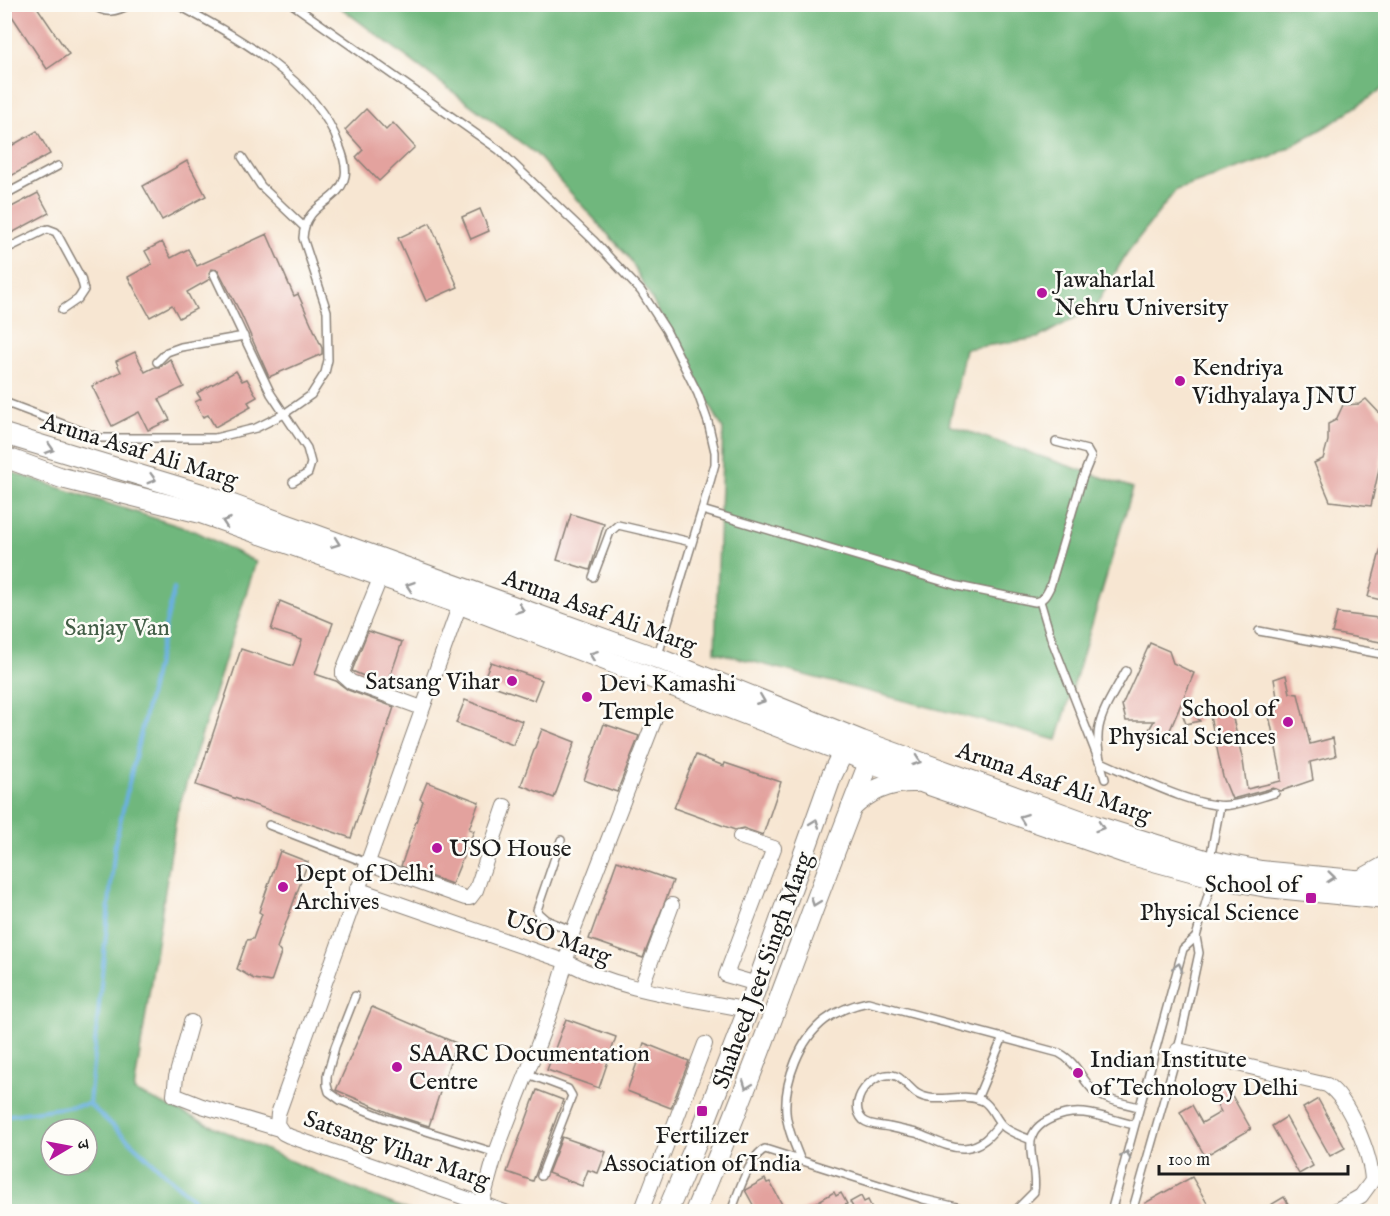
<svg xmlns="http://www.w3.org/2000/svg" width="1390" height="1216" font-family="'IM FELL English','Noto Serif Devanagari',serif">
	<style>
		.forest { fill: #6fb77d; stroke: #466a4c; stroke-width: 1.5; fill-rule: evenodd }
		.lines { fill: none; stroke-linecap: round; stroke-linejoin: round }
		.stream { stroke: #6bb0e1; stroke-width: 4 }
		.building { fill: #e3a29e }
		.service-casing { stroke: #8a8177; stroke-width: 10 }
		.minor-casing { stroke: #8a8177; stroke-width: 16 }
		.secondary-casing { stroke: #8a8177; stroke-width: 22 }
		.service { stroke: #fff; stroke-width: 7 }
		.minor { stroke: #fff; stroke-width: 14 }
		.secondary { stroke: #fff; stroke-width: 20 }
		.oneway { stroke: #999 }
		.poi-dot { fill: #b5179e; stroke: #fdfcf7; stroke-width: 2 }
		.labels { text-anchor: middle; stroke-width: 5; stroke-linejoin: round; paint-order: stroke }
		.poi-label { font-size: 24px; fill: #1c1c1c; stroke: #fdfcf7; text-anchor: start }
		.street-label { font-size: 24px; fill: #1c1c1c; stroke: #fdfcf7 }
		.park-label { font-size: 24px; fill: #425d46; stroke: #fdfcf7 }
	</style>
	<rect width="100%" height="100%" fill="#fdfcf7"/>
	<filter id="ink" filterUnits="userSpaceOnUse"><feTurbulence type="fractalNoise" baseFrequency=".0167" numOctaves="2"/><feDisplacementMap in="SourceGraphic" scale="12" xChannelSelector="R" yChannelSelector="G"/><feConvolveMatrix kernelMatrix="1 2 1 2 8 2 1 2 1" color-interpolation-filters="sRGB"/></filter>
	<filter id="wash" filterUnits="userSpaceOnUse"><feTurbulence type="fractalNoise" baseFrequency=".008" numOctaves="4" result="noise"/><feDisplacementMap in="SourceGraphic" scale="24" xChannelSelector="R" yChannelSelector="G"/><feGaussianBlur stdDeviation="1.35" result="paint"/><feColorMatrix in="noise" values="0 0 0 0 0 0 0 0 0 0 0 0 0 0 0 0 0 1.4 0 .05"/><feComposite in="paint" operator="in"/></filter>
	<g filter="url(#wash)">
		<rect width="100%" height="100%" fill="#f7e6d2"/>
		<!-- forest -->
		<g class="forest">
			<polygon points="337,5 1385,5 1385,87 1332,123 1272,157 1176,190 1127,253 1095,307 1038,338 965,349 949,425 1133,488 1057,740 715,652 723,429 629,258 536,154"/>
			<path d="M 5,470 L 197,532 L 256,562 L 177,813 L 134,1091 L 340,1183 L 410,1211 L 5,1211 ZM 51,1129 L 87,1129 L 87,1165 L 51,1165 Z"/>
		</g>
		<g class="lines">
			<!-- stream -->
			<g class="stream">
				<polyline points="174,589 115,844 89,1104 207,1212"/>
				<polyline points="4,1113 10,1115 89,1104"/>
			</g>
		</g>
		<g id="blocks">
			<!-- building -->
			<g class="building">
				<polygon points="4,4 35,4 69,54 47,69"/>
				<polygon points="366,109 386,130 393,123 415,147 379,181 356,157 363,150 345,130"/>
				<polygon points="37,131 50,154 4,180 4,150"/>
				<polygon points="187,161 206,196 162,220 143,186"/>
				<polygon points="38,193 49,213 8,235 4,229 4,211"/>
				<polygon points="480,209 489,231 471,239 462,217"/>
				<polygon points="430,223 458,287 426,301 398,238"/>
				<polygon points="267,234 294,296 298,294 322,348 322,354 269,377 241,314 218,270 211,269 209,273 210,279 187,292 196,309 179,318 172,305 150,317 128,277 152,264 145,251 162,242 171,258 188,249 197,266"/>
				<polygon points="135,352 145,372 155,367 159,367 170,359 184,387 159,399 170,420 148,430 139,412 112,426 92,386 121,372 116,361"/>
				<polygon points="236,371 242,381 247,379 257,397 248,402 251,407 215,427 208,415 203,417 195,402 201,399 197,393"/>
				<polygon points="1366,399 1386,420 1386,437 1371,506 1330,501 1314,463 1323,459 1328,441 1328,424 1336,420 1343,405 1359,404"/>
				<polygon points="571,514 604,524 590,570 557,560"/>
				<polygon points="1382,544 1386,545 1386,601 1368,597"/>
				<polygon points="280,601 333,623 315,674 336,681 348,690 394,707 351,838 196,785 241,649 293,666 302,640 271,630"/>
				<polygon points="1337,613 1386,619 1386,643 1332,633"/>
				<polygon points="368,631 402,642 387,686 352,671"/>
				<polygon points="1150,643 1169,651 1173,663 1194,673 1165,742 1147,733 1154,721 1126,721 1122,705"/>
				<polygon points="491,662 542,680 534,700 482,682"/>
				<polygon points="1286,675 1290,693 1298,694 1310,744 1333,738 1336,756 1310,762 1313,780 1281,791 1273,788 1232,799 1223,777 1209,711 1230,706 1243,761 1247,789 1281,781 1280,767 1267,706 1278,703 1274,679"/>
				<polygon points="465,700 522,721 513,745 456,723"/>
				<polygon points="1193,712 1200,721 1186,724 1182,713"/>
				<polygon points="604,724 639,736 617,792 584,780"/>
				<polygon points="542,729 575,742 554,798 521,785"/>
				<polygon points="696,755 724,766 725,763 781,782 763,835 743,828 735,830 674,808"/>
				<polygon points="427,782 479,802 469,829 474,831 452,884 401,866 423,801 420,799"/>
				<polygon points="280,851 308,862 277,948 281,953 271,982 254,979 237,969 247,940 253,939 262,914 259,912"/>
				<polygon points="617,861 673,881 643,958 589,939"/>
				<polygon points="372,1007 456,1043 429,1126 397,1116 336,1090"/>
				<polygon points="566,1019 616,1037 599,1088 547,1070"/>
				<polygon points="644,1043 689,1061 671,1108 627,1091"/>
				<polygon points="1226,1085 1251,1129 1205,1156 1180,1112 1192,1105 1202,1123 1221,1112 1211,1094"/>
				<polygon points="537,1090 563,1100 533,1181 507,1172"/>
				<polygon points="1318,1099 1345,1148 1330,1156 1303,1108"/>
				<polygon points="1286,1117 1313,1166 1299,1174 1272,1126"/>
				<polygon points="562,1137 606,1152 598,1173 588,1170 582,1186 548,1173"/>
				<polygon points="1192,1177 1212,1212 1150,1212 1145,1203"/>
				<polygon points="765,1179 767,1183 770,1182 786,1212 757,1212 745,1190"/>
				<polygon points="834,1192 836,1196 841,1193 847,1204 834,1212 800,1212"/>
				<polygon points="861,1196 864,1202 868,1200 874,1212 844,1212 853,1207 850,1202"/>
				<polygon points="1284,1197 1293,1212 1259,1212"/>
			</g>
		</g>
	</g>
	<g filter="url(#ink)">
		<use href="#blocks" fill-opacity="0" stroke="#8a8177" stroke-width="1.5"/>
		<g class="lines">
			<!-- service casing -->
			<g class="service-casing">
				<g id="service">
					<path d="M 92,4 C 106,15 116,12 131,4"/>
					<polyline points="292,4 499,150 593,240 641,291 666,330 698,394 708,422 715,452 715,464 702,510 658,655"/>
					<polyline points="242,157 261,186 304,227"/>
					<polyline points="4,195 58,166"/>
					<polyline points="4,250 45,230 48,229 56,232 81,278 84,290 78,299 62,310"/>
					<polyline points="214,274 271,394 307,448 311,463 308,473 293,482"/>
					<polyline points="157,362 167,352 181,347 244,336"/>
					<path d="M 4,402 L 100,438 L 215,438 L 256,428 L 284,414 L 311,395 L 325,373 L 328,360 L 327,311 L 303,238 C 305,201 339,205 345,176 C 347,166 343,155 339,145 C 316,79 234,35 176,4"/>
					<path d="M 702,510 L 958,586 L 1035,602 C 1044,600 1046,595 1050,587 L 1082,479 L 1091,457 L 1087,450 L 1056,442"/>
					<polyline points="593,577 610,532 618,525 691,542"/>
					<path d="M 1040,601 L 1051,638 L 1099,761 C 1130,774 1198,810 1230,805 C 1245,803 1261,797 1275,793"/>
					<polyline points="1259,631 1386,655"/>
					<path d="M 1105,779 C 1089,727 1101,716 1126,671"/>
					<polyline points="269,825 367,863"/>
					<polyline points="561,840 537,910 538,913 546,920 573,931"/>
					<polyline points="1210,859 1220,806"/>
					<polyline points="355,996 335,1047 327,1076 327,1085 329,1092 340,1100 385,1118 496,1153"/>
					<polyline points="528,1074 568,1089 572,1096 541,1176"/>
					<polyline points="977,1099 1003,1037"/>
					<path d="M 1000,1123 C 990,1136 982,1146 964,1148 C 948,1149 931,1138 916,1133 C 907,1131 898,1129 889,1127 C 881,1125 870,1126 863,1120 C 843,1099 882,1061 902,1080 C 907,1084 911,1089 916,1093 C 935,1106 963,1091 983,1101 C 992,1106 995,1119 1003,1126 C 1010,1133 1022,1136 1031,1140"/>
					<path d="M 801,1161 C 795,1145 787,1129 786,1112 C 784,1081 800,1039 825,1020 C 837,1011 853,1005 868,1002 L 1059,1053 C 1077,1062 1081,1079 1094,1091 C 1106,1101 1124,1103 1139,1107"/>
					<path d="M 731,1212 C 737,1196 750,1155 765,1149 L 923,1199 L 978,1212"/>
					<path d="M 1014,1212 L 1034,1192 C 1037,1172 1029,1158 1031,1141 C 1034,1120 1066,1111 1084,1113 C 1101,1115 1118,1121 1134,1125"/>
					<polyline points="1111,1212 1183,949 1196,937"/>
					<polyline points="1132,1212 1178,1050 1199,953 1196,937 1213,877"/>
				</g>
			</g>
			<!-- minor casing -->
			<g class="minor-casing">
				<g id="minor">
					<polyline points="381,576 343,670 343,675 351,682 422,708"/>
					<polyline points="460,604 278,1114 277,1124 283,1133 289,1136 505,1212"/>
					<polyline points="740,837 774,848 726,975 757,984"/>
					<polyline points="367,863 465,898 470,898 476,890 505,806"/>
					<path d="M 357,889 L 567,962 C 619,991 690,998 748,1010"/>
					<polyline points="641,988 672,905"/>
					<polyline points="191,1022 176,1077 174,1095 202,1106 279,1129"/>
					<path d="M 1178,1050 L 1327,1085 C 1349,1099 1371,1155 1372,1181 L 1361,1196 L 1333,1212"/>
					<path d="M 482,1202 C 487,1186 491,1169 496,1153 C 522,1079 558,1009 573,931 L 656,716"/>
					<polyline points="641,1212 705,1044"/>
				</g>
			</g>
			<!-- secondary casing -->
			<g class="secondary-casing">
				<g id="secondary">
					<polyline points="4,434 202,494 657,658 862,741 1096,826 1205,860 1261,871 1386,883"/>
					<polyline points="4,457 62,478 201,513 460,604 924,783 1128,854 1213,877 1267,887 1386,899"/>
					<path d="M 851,808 C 869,790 890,781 916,782"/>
					<polyline points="1361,880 1386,866"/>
					<polyline points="667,1212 699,1137 748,1010 832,775 849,739"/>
					<path d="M 695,1212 C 760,1060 813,903 874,750"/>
				</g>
			</g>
			<!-- service -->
			<use href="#service" class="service"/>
			<!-- minor -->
			<use href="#minor" class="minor"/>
			<!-- secondary -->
			<use href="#secondary" class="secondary"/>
		</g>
		<!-- one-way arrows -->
		<defs><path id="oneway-chevron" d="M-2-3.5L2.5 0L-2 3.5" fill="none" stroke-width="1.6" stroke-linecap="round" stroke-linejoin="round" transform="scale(1.5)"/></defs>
		<g class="oneway">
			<use href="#oneway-chevron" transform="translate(50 449) rotate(17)"/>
			<use href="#oneway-chevron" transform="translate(152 479) rotate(16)"/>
			<use href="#oneway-chevron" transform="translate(226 522) rotate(-161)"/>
			<use href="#oneway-chevron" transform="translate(336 543) rotate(20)"/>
			<use href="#oneway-chevron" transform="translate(410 586) rotate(-161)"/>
			<use href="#oneway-chevron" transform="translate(520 609) rotate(20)"/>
			<use href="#oneway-chevron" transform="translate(593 655) rotate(-159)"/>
			<use href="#oneway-chevron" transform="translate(761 700) rotate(22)"/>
			<use href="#oneway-chevron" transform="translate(917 761) rotate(19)"/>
			<use href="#oneway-chevron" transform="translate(1023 818) rotate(-160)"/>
			<use href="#oneway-chevron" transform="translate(815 823) rotate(-70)"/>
			<use href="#oneway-chevron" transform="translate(1100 827) rotate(18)"/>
			<use href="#oneway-chevron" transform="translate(1331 877) rotate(6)"/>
			<use href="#oneway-chevron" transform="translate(815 902) rotate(110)"/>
			<use href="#oneway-chevron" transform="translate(1178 967) rotate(-74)"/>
			<use href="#oneway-chevron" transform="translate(747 1085) rotate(111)"/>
			<use href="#oneway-chevron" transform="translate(1126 1155) rotate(-75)"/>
		</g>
	</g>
	<!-- markers -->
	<g class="poi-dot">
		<circle cx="1042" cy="293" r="6"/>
		<circle cx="1180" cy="381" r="6"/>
		<circle cx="512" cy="681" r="6"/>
		<circle cx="587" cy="697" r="6"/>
		<circle cx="1288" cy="722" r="6"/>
		<circle cx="437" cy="848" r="6"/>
		<circle cx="283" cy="887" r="6"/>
		<rect x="1305" y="892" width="12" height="12" rx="3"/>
		<circle cx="397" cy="1067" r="6"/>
		<circle cx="1078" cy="1073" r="6"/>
		<rect x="696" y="1105" width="12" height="12" rx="3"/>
	</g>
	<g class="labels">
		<!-- poi labels -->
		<g class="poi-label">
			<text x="1054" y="287">Jawaharlal<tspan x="1054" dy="28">Nehru University</tspan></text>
			<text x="1192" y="375">Kendriya<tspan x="1192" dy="28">Vidhyalaya JNU</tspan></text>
			<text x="500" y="689" text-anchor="end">Satsang Vihar</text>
			<text x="599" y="691">Devi Kamashi<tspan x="599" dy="28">Temple</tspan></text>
			<text x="1276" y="716" text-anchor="end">School of<tspan x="1276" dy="28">Physical Sciences</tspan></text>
			<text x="449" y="856">USO House</text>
			<text x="295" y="881">Dept of Delhi<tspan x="295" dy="28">Archives</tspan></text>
			<text x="1299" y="892" text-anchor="end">School of<tspan x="1299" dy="28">Physical Science</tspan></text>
			<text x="409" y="1061">SAARC Documentation<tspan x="409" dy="28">Centre</tspan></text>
			<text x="1090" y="1067">Indian Institute<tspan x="1090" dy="28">of Technology Delhi</tspan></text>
			<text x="702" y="1143" text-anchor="middle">Fertilizer<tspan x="702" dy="28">Association of India</tspan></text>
		</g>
		<!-- street labels -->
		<g class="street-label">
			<text transform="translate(140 450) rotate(17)" y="8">Aruna Asaf Ali Marg</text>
			<text transform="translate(600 611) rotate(20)" y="8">Aruna Asaf Ali Marg</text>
			<text transform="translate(1054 782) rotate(19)" y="8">Aruna Asaf Ali Marg</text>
			<text transform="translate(558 937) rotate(21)" y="8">USO Marg</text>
			<text transform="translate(762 970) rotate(-70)" y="8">Shaheed Jeet Singh Marg</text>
			<text transform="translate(397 1149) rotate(19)" y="8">Satsang Vihar Marg</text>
		</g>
		<!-- park labels -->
		<g class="park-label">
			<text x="117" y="635">Sanjay Van</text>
		</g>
	</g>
	<!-- margin -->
	<rect width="1390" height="1216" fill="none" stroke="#fdfcf7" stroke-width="24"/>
	<!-- north arrow -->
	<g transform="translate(69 1147) rotate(80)"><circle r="28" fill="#fdfcf7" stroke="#a3a29f" stroke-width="1.5"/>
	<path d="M0-4.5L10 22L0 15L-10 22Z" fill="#b5179e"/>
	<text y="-9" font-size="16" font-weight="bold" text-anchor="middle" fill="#1c1c1c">उ</text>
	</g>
	<!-- scale -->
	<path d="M1159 1165v9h189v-9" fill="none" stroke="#1c1c1c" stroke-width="3"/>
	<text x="1168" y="1165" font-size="18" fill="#1c1c1c" stroke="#fdfcf7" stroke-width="4.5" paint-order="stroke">100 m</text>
</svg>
